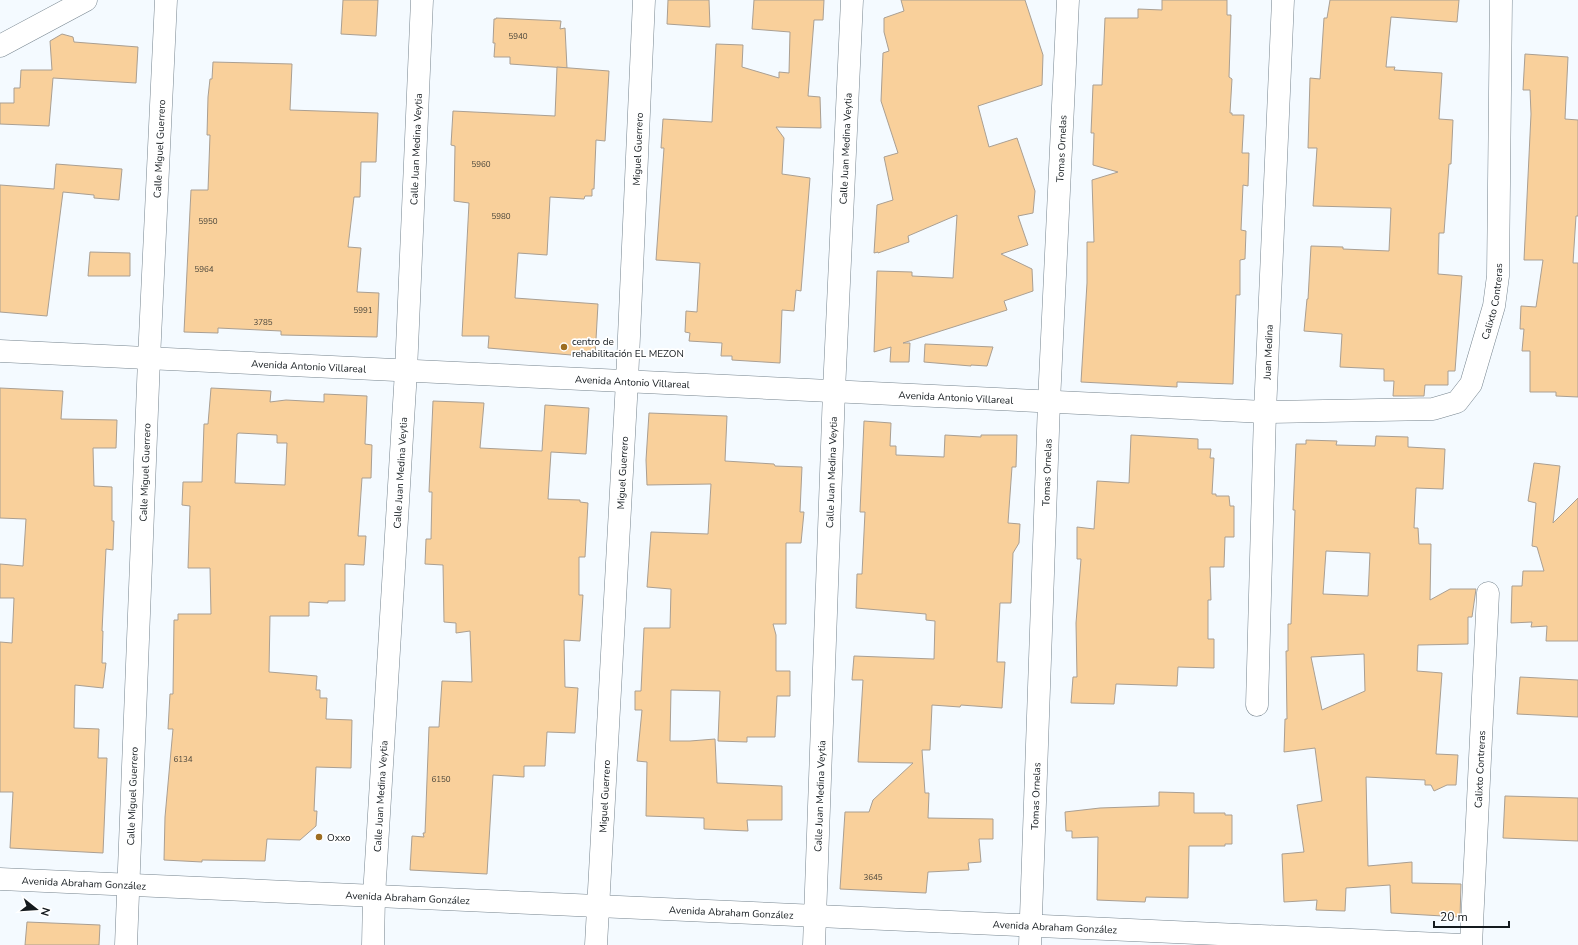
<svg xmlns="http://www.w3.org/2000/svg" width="1578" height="945" font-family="'Nunito Sans',sans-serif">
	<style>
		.building { fill: #f9d09b; stroke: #aa9f92; fill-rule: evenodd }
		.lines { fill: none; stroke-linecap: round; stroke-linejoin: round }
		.street-casing { stroke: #77858f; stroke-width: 23 }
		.secondary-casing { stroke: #77858f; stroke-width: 23 }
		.street { stroke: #fff; stroke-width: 22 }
		.secondary { stroke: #fff; stroke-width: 22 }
		.poi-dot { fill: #9d6d20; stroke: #fff; stroke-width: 1.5 }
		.labels { text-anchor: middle; stroke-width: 3.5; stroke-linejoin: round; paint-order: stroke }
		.number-label { font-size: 8px; fill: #4d483d }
		.street-label { font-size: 10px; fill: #141a1e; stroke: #fff }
		.poi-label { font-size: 10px; fill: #141a1e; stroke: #fff; text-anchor: start }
	</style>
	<rect width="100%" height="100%" fill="#f4faff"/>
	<!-- building -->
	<g class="building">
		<polygon points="343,0 378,0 376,36 341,34"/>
		<polygon points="668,0 709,0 710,27 667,24"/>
		<polygon points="754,0 824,0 823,20 814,20 808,96 820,97 821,128 776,127 784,138 782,174 810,178 801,291 796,290 794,311 782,310 780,363 732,360 732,356 721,356 722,343 689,341 690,333 685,332 686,311 697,312 700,263 656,260 664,148 661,148 663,119 712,122 716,44 743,45 742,67 779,78 779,72 789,73 790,32 752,29"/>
		<polygon points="901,0 1025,0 1043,55 1042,85 978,106 989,147 1017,138 1035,191 1033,213 1018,216 1028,245 1001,254 1032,269 1033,291 1004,301 1007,310 903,343 910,343 909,362 890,362 891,347 874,352 877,271 912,272 912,276 953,278 957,215 908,236 909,242 878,253 878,252 874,253 877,205 893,200 884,157 898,153 881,101 883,53 889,51 884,32 884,18 904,11"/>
		<polygon points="1162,0 1227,0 1227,15 1231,15 1229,77 1232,79 1230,113 1232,113 1232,115 1244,115 1242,153 1249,153 1248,186 1243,185 1241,230 1246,231 1245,259 1240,260 1240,295 1236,295 1233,384 1177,382 1177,387 1081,382 1087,283 1087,242 1094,242 1092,180 1118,172 1093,165 1094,133 1091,133 1093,85 1102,85 1105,18 1138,18 1138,9 1162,10"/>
		<polygon points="1330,0 1459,0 1457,22 1391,17 1386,67 1395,67 1394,70 1442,73 1439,119 1453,120 1451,164 1449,164 1444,233 1439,233 1438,274 1462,276 1455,371 1448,371 1448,385 1425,385 1424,396 1393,396 1394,381 1384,381 1384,369 1340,367 1342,334 1304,331 1307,299 1308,299 1311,246 1343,247 1343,249 1389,251 1391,208 1313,206 1317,148 1308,148 1310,78 1320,79 1324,18 1327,18"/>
		<polygon points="496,18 561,21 560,29 565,28 567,68 510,64 510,57 494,57 495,43 493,43 494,19 496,19"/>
		<polygon points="62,34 73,37 74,42 138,47 136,83 53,78 49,126 0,124 0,103 14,103 14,88 20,88 21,70 52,70 50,41"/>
		<polygon points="1525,54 1568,57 1565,119 1578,120 1578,216 1576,216 1573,263 1578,263 1578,397 1556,396 1556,392 1530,392 1530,351 1522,351 1524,329 1520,329 1521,306 1536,307 1543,260 1524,260 1531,114 1530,90 1523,90"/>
		<polygon points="213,62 292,64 290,110 378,113 376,162 361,162 360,197 354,197 348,247 361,248 357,292 379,293 377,337 281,335 281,331 218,328 218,333 184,332 191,190 208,190 210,135 207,135 208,97 210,79 212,79"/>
		<polygon points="557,67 609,71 605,141 596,140 594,189 592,189 592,196 585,196 584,199 550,197 547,255 518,253 515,298 598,304 595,357 488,348 489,336 462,336 469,203 454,201 455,146 451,145 453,111 555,116"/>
		<polygon points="56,164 122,169 119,200 94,198 94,195 63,192 47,316 0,312 0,185 54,189"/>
		<polygon points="90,252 130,253 130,276 88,276"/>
		<polygon points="925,344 993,347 987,366 971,365 971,366 924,362"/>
		<polygon points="0,388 63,391 61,419 117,420 116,448 93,448 94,486 112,487 112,521 114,521 113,550 106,549 102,631 103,631 102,663 106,663 103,688 75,685 74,728 99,729 98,758 107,758 103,853 10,848 13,792 0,792 0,642 12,643 14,598 0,598 0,564 23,566 26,519 0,518"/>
		<path d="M 211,388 L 271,391 L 270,402 L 286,400 L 324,402 L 324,394 L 367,396 L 365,444 L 372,445 L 371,478 L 362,478 L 358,536 L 366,536 L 364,565 L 345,564 L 345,601 L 328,601 L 328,603 L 309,602 L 309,616 L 270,616 L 269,672 L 317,676 L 316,690 L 320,690 L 320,698 L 327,698 L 326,719 L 352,720 L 351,768 L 316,767 L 314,811 L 317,811 L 316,826 L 300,840 L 267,839 L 265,861 L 202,860 L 202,862 L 164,860 L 165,817 L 173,729 L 168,729 L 170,694 L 173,694 L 174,620 L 178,620 L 178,614 L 211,614 L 210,568 L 188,568 L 190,506 L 182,505 L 183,482 L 202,482 L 204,424 L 208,424 ZM 239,433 L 277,435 L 277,443 L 287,443 L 285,485 L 235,483 L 237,434 Z"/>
		<polygon points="433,401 484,403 480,448 542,451 545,405 589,408 586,454 551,452 548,499 580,500 580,502 588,503 585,557 579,557 579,595 583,595 580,641 564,640 565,687 578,688 575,733 547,732 545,766 524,766 524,777 493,775 487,874 410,870 412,836 424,837 423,833 425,833 429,727 439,727 442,681 472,682 470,631 456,633 456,623 444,622 443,565 425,564 426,539 431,539 432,492 429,492"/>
		<polygon points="649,413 727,416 725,461 774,464 775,466 802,467 800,512 804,512 801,543 786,543 786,624 773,624 776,635 776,671 790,671 790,696 777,696 775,737 747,737 747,742 718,741 720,691 671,690 670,741 690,741 715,739 717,783 782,786 782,820 747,820 748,831 704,829 704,818 646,816 647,762 637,761 642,710 635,710 635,691 641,691 644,628 670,628 671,589 647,587 651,532 708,534 711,484 647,485 646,460"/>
		<polygon points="864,421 891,423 890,446 896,446 896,455 944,457 945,435 981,437 981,435 1017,435 1016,467 1012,467 1008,523 1020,524 1019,543 1013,553 1011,603 1000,603 997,662 1005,662 1002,708 961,705 960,707 932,705 930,750 922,750 925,793 929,793 928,818 993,819 993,839 979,839 981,862 968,863 969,870 928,872 926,893 840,889 845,812 869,812 873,800 913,763 858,762 863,680 852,680 854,656 934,659 935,621 926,620 926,614 856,608 857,574 862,574 865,512 860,512"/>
		<polygon points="1131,435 1198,439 1198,449 1211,449 1210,458 1214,458 1212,494 1216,494 1216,496 1229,496 1230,506 1234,506 1234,537 1225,537 1224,567 1210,567 1211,600 1208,600 1208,639 1214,639 1214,668 1178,667 1177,686 1116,684 1114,704 1071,703 1073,677 1077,677 1076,623 1081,559 1077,559 1077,527 1094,529 1097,481 1129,483"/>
		<path d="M 1376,436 L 1408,437 L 1408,447 L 1445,449 L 1443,489 L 1416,488 L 1414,528 L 1418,528 L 1419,544 L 1431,544 L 1430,600 L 1450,589 L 1476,589 L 1472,617 L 1468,617 L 1468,644 L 1418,645 L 1417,671 L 1442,673 L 1436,754 L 1458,755 L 1456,785 L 1447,785 L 1434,791 L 1431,785 L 1425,785 L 1425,780 L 1366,777 L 1368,866 L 1412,862 L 1412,883 L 1461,884 L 1460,917 L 1391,913 L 1390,885 L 1346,888 L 1345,911 L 1316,910 L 1317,900 L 1284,902 L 1282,854 L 1304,852 L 1297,805 L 1322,801 L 1315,748 L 1284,752 L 1285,719 L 1287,719 L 1286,651 L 1288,651 L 1288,624 L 1291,624 L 1295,510 L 1293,510 L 1296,444 L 1306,444 L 1306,440 L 1337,441 L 1336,445 L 1375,446 ZM 1326,551 L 1370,553 L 1368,596 L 1323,594 ZM 1364,654 L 1365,691 L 1322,710 L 1311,657 Z"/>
		<polygon points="1534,463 1560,466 1553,523 1578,498 1578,641 1546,641 1547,626 1531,627 1532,622 1511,623 1512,586 1522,586 1523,571 1544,571 1537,547 1532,546 1536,503 1528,501"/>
		<polygon points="1520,677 1578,680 1578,717 1517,714"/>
		<polygon points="1159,792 1194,793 1194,813 1225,813 1225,815 1232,815 1232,844 1225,844 1225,846 1189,846 1188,898 1146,897 1145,902 1097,900 1098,837 1072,838 1072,831 1066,831 1065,812 1100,808 1159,806"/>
		<polygon points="1505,796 1578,798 1578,841 1503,838"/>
		<polygon points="27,922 100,925 99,945 25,945"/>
	</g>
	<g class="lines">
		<!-- street casing -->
		<g class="street-casing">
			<g id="street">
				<path id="s1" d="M 0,351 L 1265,412 L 1433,409 L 1457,402 L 1471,384 L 1494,306 L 1498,276 L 1501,0"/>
				<path id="s2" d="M 1257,705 L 1265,412 L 1283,0"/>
				<path id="s3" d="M 373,945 L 374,896 L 406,371 L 422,0"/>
				<path id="s4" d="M 596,945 L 627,381 L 644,0"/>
				<path id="s5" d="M 814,945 L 834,391 L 852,0"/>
				<path id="s6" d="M 1030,945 L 1049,402 L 1068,0"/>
				<path id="s7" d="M 1471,945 L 1488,593"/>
			</g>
		</g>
		<!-- secondary casing -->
		<g class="secondary-casing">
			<g id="secondary">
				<polyline points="0,46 86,0"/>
				<path id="s8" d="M 0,879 L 1462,945"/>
				<path id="s9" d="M 126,945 L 149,359 L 166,0"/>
			</g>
		</g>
		<!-- street -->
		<use href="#street" class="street"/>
		<!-- secondary -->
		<use href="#secondary" class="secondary"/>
	</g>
	<!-- markers -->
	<g class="poi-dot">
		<circle cx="564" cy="347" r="4"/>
		<circle cx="319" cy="837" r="4"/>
	</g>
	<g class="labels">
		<!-- number labels -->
		<g class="number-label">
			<text x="518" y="39">5940</text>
			<text x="481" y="167">5960</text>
			<text x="501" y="219">5980</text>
			<text x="208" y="224">5950</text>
			<text x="204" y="272">5964</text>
			<text x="363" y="313">5991</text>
			<text x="263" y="325">3785</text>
			<text x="183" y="762">6134</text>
			<text x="441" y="782">6150</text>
			<text x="873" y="880">3645</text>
		</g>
		<!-- street labels -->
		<g class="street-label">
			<text dy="4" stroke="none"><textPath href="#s9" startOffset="797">Calle Miguel Guerrero</textPath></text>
			<text dy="4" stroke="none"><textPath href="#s3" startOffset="797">Calle Juan Medina Veytia</textPath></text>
			<text dy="4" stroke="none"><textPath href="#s4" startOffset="797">Miguel Guerrero</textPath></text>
			<text dy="4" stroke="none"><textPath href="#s5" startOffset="797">Calle Juan Medina Veytia</textPath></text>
			<text dy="4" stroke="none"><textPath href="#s6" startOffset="797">Tomas Ornelas</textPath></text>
			<text dy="4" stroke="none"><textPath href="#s1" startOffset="1568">Calixto Contreras</textPath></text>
			<text dy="4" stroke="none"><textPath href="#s2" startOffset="353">Juan Medina</textPath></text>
			<text dy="4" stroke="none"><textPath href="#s1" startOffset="309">Avenida Antonio Villareal</textPath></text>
			<text dy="4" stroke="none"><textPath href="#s1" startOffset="633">Avenida Antonio Villareal</textPath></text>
			<text dy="4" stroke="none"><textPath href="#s1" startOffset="957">Avenida Antonio Villareal</textPath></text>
			<text dy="4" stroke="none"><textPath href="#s9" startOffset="473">Calle Miguel Guerrero</textPath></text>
			<text dy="4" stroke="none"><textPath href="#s5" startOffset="473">Calle Juan Medina Veytia</textPath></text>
			<text dy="4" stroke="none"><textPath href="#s6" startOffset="473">Tomas Ornelas</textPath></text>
			<text dy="4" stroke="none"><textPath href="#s3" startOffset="473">Calle Juan Medina Veytia</textPath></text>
			<text dy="4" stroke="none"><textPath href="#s4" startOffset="473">Miguel Guerrero</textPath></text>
			<text dy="4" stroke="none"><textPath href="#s7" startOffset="176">Calixto Contreras</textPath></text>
			<text dy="4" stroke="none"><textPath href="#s9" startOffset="149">Calle Miguel Guerrero</textPath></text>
			<text dy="4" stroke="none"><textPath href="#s3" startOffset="149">Calle Juan Medina Veytia</textPath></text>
			<text dy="4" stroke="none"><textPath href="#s4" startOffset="149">Miguel Guerrero</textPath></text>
			<text dy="4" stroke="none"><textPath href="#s5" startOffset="149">Calle Juan Medina Veytia</textPath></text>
			<text dy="4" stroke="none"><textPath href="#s6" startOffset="149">Tomas Ornelas</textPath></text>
			<text dy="4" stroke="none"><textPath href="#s8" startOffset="84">Avenida Abraham González</textPath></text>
			<text dy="4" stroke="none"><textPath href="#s8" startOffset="408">Avenida Abraham González</textPath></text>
			<text dy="4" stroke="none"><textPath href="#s8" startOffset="732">Avenida Abraham González</textPath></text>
			<text dy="4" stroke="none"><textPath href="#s8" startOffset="1056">Avenida Abraham González</textPath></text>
		</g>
		<!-- poi labels -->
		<g class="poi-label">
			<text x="572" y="345">centro de<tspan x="572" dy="12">rehabilitación EL MEZON</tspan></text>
			<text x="327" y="841">Oxxo</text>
		</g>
	</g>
	<!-- north arrow -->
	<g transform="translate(36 909) rotate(107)" stroke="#ffffff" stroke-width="3" paint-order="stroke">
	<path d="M0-3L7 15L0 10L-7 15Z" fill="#141a1e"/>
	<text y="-6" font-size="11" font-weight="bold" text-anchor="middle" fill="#141a1e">N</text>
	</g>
	<!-- scale -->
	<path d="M1434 921v6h75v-6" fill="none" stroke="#141a1e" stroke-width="2"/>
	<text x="1440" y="921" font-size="12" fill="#141a1e" stroke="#ffffff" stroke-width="3" paint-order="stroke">20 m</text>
</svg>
